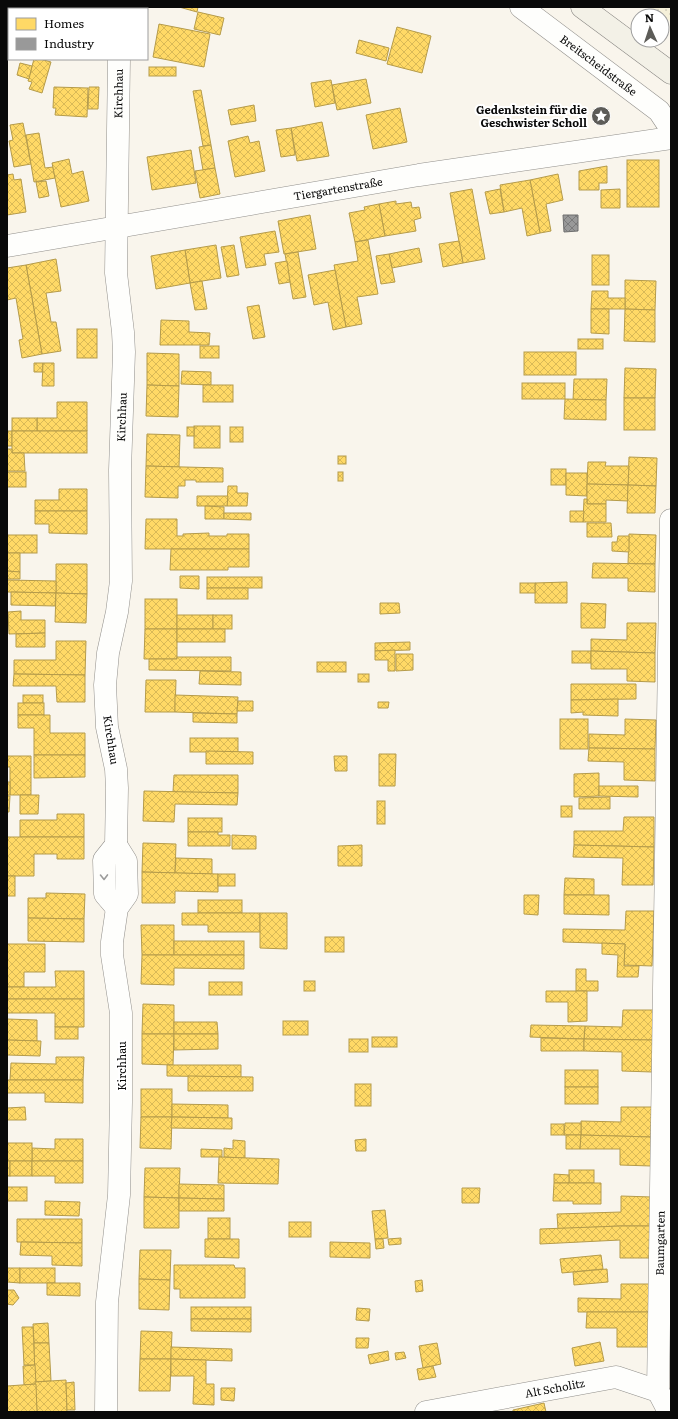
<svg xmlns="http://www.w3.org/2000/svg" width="678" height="1419" font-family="Literata,serif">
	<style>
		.farmland { fill: url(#farmland-dots) }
		.homes { fill: url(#homes-cross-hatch); stroke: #b59b4a }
		.industry { fill: url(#industry-cross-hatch); stroke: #6e6e6e }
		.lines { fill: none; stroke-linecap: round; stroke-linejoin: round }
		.street-casing { stroke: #918f8b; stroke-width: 23 }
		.secondary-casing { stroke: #888682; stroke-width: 23 }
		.street { stroke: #fefefc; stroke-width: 22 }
		.secondary { stroke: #f3f1e7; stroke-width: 22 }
		.oneway { stroke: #9c9c9b }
		.labels { text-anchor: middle; stroke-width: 4; stroke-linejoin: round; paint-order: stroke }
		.street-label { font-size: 11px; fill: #090909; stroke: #fff }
		.poi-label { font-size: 11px; font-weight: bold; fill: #090909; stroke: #fff; text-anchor: end }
	</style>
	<defs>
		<pattern id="farmland-dots" width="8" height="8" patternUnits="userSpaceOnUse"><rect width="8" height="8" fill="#f5f0d9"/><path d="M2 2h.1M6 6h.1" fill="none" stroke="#d1ccb9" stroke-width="1.8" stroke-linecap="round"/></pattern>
		<pattern id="homes-cross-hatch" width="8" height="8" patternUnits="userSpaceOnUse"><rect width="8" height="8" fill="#ffd966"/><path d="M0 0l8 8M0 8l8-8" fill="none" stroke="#d9b957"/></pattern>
		<pattern id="industry-cross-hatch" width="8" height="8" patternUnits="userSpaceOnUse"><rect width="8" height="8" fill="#999"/><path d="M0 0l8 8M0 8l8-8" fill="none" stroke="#7b7b7b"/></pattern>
	</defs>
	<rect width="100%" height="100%" fill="#f9f5ec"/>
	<!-- farmland -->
	<polygon class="farmland" points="649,7 671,7 671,22"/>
	<!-- homes -->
	<g class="homes">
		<polygon points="16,7 49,7 48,9 15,9"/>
		<polygon points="179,7 198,7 197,12"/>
		<polygon points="198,12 224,18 220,35 194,29"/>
		<polygon points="159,24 210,34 204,67 153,57"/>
		<polygon points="397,27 431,36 422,73 387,64"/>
		<polygon points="359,40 389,48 386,61 356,53"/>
		<polygon points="34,59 40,59 51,62 42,93 29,89 32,82 28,81"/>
		<polygon points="20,63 32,66 29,79 17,75"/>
		<rect x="149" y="67" width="27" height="9"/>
		<polygon points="366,79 371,103 337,110 332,85"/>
		<polygon points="331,80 335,103 315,107 311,83"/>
		<polygon points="54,87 88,88 87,117 55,115 56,108 53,108"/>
		<polygon points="89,87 99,87 98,109 88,109"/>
		<polygon points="201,90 211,145 203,146 193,91"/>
		<polygon points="254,105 256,121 231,125 228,110"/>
		<polygon points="400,108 407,142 373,149 366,115"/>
		<polygon points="322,122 329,156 297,161 291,128"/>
		<polygon points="23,123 31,164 14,167 9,141 13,140 10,125"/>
		<polygon points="291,128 295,155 281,157 276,130"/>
		<polygon points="39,133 45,168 53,167 55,178 34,182 26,135"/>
		<polygon points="248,136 250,143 259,141 265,171 235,177 228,141"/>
		<polygon points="211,145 215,168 203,170 199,147"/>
		<polygon points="191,150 196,183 152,190 147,157"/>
		<polygon points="69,159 72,174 83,171 89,201 61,207 52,163"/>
		<rect x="627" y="160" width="32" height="47"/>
		<polygon points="607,166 607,183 599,183 599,190 579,190 579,171"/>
		<polygon points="215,168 220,194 200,198 195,171"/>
		<polygon points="13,174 14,180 21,179 26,212 7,215 7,175"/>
		<polygon points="558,174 563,200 546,204 551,231 540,233 530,180"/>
		<polygon points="530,180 540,233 527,236 522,208 504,212 500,185"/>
		<polygon points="46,181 49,196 39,198 36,182"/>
		<polygon points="472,189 485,259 463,263 450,193"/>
		<polygon points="500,189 504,212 490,214 485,192"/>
		<polygon points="620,189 620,208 601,208 601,190"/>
		<polygon points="396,201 396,204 411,202 412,208 419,207 421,218 414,220 416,231 385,236 379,204"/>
		<polygon points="379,204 385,236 355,242 349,213 365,210 364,207"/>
		<polygon points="310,215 316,249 284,254 278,221"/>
		<polygon points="275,231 279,252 264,254 266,265 246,268 240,237"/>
		<polygon points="368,240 378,294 357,297 362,324 346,327 334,265 358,261 355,242"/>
		<polygon points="459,241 463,263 443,267 439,244"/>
		<polygon points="216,245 221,278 190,283 185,250"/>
		<polygon points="234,245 239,275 227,277 221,247"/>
		<polygon points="419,248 422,262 392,268 389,254"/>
		<polygon points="185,250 190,283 156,289 151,256"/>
		<polygon points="298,252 306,297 293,299 285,254"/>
		<polygon points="389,254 395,282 381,284 376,256"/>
		<rect x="592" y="255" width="17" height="30"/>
		<polygon points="56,259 61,291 46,293 51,322 56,322 61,351 42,354 26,265"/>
		<polygon points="287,261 290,282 279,284 275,263"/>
		<polygon points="26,265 42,354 22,358 19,340 23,339 16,298 7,300 7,268"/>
		<polygon points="335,270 346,327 333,330 328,302 314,305 308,275"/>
		<polygon points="625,280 656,281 655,310 625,309"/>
		<polygon points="202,281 207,309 195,310 190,283"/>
		<polygon points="592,291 608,291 608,298 625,298 625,309 591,309"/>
		<polygon points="259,305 265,337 253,339 247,307"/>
		<polygon points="591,309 609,309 609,334 591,333"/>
		<polygon points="625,309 655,310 655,342 624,341"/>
		<polygon points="161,320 189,321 189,332 210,333 209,345 160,345"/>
		<rect x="77" y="329" width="20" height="29"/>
		<rect x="578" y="339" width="25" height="10"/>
		<rect x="200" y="346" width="19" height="12"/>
		<rect x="524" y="352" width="52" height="23"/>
		<polygon points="147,353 179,354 179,386 147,385"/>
		<polygon points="34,363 43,363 42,372 34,372"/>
		<polygon points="43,363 54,363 54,386 42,386"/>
		<polygon points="625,368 656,369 655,398 624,398"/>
		<polygon points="182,371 211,372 211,385 181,384"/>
		<polygon points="574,379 607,379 606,400 573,400"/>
		<rect x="522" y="383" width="43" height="16"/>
		<polygon points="147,385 179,386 178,417 146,416"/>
		<rect x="203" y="385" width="30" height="17"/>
		<rect x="624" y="398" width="31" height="32"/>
		<polygon points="565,399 606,400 606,420 564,419"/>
		<polygon points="57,402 87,402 87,431 37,431 37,418 57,418"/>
		<rect x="12" y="418" width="25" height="13"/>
		<rect x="194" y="426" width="26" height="22"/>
		<rect x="187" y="427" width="7" height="9"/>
		<rect x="230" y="427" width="13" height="15"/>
		<rect x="7" y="431" width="5" height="15"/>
		<rect x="12" y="431" width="75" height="22"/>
		<polygon points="147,434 180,435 179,467 146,466"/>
		<polygon points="7,449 12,449 12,453 24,453 25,471 7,471"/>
		<rect x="338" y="456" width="8" height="8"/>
		<polygon points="629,457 657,458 656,486 628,485"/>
		<polygon points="588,462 606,462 605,466 629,466 628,485 587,484"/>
		<polygon points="146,466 223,468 223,482 196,482 196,480 185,480 185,486 178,486 178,498 145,497"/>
		<rect x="551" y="469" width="15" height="16"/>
		<rect x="7" y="472" width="19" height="15"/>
		<rect x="338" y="472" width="5" height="9"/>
		<polygon points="566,473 587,473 587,496 566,495"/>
		<polygon points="587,484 628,485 628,501 606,500 606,504 587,504"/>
		<polygon points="628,485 656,486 655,513 627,513"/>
		<polygon points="228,486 237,486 237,493 248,493 247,506 227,506"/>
		<polygon points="59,489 87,489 87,511 35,511 35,500 59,500"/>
		<polygon points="197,496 228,496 227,506 197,506"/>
		<polygon points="584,499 587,499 587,504 606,504 606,522 583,522"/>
		<polygon points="205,506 224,507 224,519 205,519"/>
		<polygon points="35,511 87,511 87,534 49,533 49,524 35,524"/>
		<polygon points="570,511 584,511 583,522 570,522"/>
		<polygon points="224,513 251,513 251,520 224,519"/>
		<polygon points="146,519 177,519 177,536 183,536 183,534 209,533 209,536 227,536 227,534 249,534 249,549 145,549"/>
		<polygon points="587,523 611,523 612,537 587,537"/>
		<polygon points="629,534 656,535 655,564 628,564"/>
		<rect x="7" y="535" width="30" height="18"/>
		<polygon points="618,536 629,536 629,552 612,551 612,542 617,542"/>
		<polygon points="171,549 249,549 249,567 228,567 228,570 170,570"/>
		<polygon points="7,553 20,553 20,572 7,571"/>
		<polygon points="593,563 655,564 655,592 628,591 628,578 592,578"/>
		<polygon points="56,564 87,564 87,594 56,593"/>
		<polygon points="7,571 20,572 20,579 7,579"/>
		<polygon points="180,576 199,576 199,589 180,588"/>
		<rect x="207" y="577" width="55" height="11"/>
		<polygon points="7,580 56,581 56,593 7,592"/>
		<polygon points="567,582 567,603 535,603 535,583"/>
		<rect x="520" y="583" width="15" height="10"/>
		<rect x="207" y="588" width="41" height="11"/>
		<polygon points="11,592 56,593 55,606 11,605"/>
		<polygon points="56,593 87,594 86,623 55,622"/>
		<rect x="145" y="599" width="32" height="30"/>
		<polygon points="380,603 399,603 400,613 380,614"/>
		<polygon points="581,603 606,604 605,628 581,628"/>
		<polygon points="21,611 21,620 45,620 45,633 9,634 8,612"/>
		<rect x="177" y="615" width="36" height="14"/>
		<rect x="213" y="615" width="19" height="14"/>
		<polygon points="627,623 656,623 655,653 591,651 591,639 627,640"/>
		<polygon points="145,629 177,629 177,659 144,659"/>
		<rect x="177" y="629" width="48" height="13"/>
		<polygon points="45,633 45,647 16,647 16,634"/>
		<polygon points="56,641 86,641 85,675 14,674 14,660 56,660"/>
		<polygon points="410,642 410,650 375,651 375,643"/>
		<polygon points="395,650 395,671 388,671 388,660 375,660 375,651"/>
		<rect x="572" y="651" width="19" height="12"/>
		<polygon points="591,651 655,653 655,682 627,681 627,669 591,669"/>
		<polygon points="396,654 413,654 413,670 396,671"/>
		<polygon points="177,657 231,657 231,671 149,670 149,659 177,659"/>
		<rect x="317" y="662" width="29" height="10"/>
		<polygon points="200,671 241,672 241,685 199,684"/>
		<polygon points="14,674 85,675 85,702 57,702 56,686 13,686"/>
		<rect x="358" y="674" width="11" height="8"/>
		<polygon points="146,680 176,680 175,712 145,712"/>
		<polygon points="571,684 636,684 636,699 571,700"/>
		<rect x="23" y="695" width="20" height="8"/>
		<polygon points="175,695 238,697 237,714 175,712"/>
		<polygon points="618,699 618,716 583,715 583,712 571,713 571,700"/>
		<polygon points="238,701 253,701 253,711 237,711"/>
		<polygon points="378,702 389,702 388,708 378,708"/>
		<rect x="18" y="703" width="26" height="12"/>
		<polygon points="193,713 237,714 237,723 193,722"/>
		<polygon points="18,715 50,715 50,733 85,733 85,755 34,755 34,728 18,728"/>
		<rect x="560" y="719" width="28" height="30"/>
		<polygon points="625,719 656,720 655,749 589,748 589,734 625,735"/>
		<rect x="190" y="738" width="48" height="14"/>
		<polygon points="589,748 655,749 655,781 624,780 624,762 588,761"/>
		<polygon points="206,751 253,752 253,764 206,764"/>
		<polygon points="379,754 396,754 395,786 379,786"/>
		<polygon points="34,755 85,755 85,777 34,778"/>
		<polygon points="7,756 31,756 31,795 10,795 10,767 7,767"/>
		<polygon points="334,756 347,756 347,771 335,771"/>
		<polygon points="599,773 599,796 574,797 574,774"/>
		<polygon points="174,775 238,775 238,793 173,792"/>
		<rect x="7" y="782" width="3" height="13"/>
		<polygon points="599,786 638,786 638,797 599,796"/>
		<polygon points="144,791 238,793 237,805 175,804 174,822 143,821"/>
		<polygon points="20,795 39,795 38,814 20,814"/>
		<polygon points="7,796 10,796 9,812 7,812"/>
		<polygon points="610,797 610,809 579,809 579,798"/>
		<rect x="377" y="801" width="8" height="23"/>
		<rect x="561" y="806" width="11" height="11"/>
		<polygon points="57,814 84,814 84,837 20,837 20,820 57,820"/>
		<polygon points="624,817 654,817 654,847 574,845 574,831 623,831"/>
		<rect x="188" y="818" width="34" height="14"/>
		<polygon points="188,832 218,832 218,835 230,835 230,846 188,846"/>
		<polygon points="232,835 256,836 256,849 232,849"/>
		<polygon points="7,837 84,837 84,859 57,859 57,854 34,854 34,876 7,876"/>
		<polygon points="143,843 176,844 175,873 142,872"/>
		<polygon points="362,845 362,866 338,866 338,846"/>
		<polygon points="574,845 654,847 653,885 622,885 623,858 573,857"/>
		<polygon points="176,858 212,859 212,874 175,873"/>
		<polygon points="142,872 218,874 218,892 175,891 175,903 142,903"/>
		<rect x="218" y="874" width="17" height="12"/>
		<rect x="7" y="876" width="8" height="20"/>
		<polygon points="565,878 594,879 594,895 564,895"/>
		<polygon points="46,893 85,894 84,919 28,918 28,898 46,898"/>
		<polygon points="524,895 539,895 538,915 524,914"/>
		<polygon points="564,895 609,895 609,915 564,914"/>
		<rect x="198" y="900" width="44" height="13"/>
		<polygon points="626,911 654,911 652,966 624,965 625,944 563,942 563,929 625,930"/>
		<polygon points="182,913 260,913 260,932 208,932 208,925 182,925"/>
		<polygon points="260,913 287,913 287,949 260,948"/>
		<polygon points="28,918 84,919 84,942 28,941"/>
		<polygon points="141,925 174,925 174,955 142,955"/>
		<rect x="325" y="937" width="19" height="15"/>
		<rect x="174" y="941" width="70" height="14"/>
		<polygon points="602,943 625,944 624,966 639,966 638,977 617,977 618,955 602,954"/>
		<polygon points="7,944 45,944 45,972 24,972 24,987 7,987"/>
		<polygon points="142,955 244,955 244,969 174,968 174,985 141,984"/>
		<polygon points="576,969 586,969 586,981 598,981 598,991 576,991"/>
		<polygon points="55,971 84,971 84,999 7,999 7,987 56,987"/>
		<rect x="304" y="981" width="11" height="10"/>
		<rect x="209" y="982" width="33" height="13"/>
		<polygon points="546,991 587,991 587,1021 568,1022 568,1002 546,1002"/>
		<polygon points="7,999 84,999 84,1027 55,1027 55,1013 7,1013"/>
		<polygon points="143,1004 174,1005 174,1034 142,1034"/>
		<polygon points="623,1010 654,1010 653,1040 584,1039 585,1026 622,1027"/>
		<polygon points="7,1019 37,1020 37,1041 7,1040"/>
		<rect x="283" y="1021" width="25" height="14"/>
		<polygon points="174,1022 217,1022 218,1034 174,1034"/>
		<polygon points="531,1025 585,1026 584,1039 530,1037"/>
		<rect x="55" y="1027" width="23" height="12"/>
		<polygon points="142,1034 174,1034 173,1065 142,1064"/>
		<polygon points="174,1034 218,1034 218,1049 174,1050"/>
		<rect x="372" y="1037" width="25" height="10"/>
		<polygon points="541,1038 584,1039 584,1051 541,1051"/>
		<rect x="349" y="1039" width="19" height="13"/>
		<polygon points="584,1039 653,1040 652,1072 622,1071 622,1052 584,1051"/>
		<polygon points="7,1040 41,1041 40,1056 7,1055"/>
		<polygon points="56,1057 84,1057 83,1080 10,1080 11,1063 56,1064"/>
		<polygon points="167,1065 241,1065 241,1077 167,1076"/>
		<rect x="565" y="1070" width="33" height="17"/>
		<polygon points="188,1076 253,1077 253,1091 188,1091"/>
		<polygon points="7,1080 83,1080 83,1103 45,1102 45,1093 7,1093"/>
		<rect x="355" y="1084" width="16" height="22"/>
		<rect x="565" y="1087" width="33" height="17"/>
		<rect x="141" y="1089" width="31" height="28"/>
		<polygon points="172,1104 228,1105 228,1118 172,1117"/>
		<polygon points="25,1107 26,1120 7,1120 7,1108"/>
		<polygon points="621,1107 652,1107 651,1137 581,1135 581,1121 621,1122"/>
		<polygon points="141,1117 172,1117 171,1149 140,1148"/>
		<polygon points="172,1117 232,1118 232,1129 171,1128"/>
		<polygon points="565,1123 581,1123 581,1135 564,1135"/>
		<rect x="551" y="1124" width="13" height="11"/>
		<polygon points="566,1135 581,1135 580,1149 566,1149"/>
		<polygon points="581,1135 651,1137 651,1166 620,1165 620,1149 580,1149"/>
		<polygon points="55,1139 83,1139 83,1161 32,1161 32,1148 55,1149"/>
		<polygon points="366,1139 366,1151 356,1151 355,1140"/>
		<polygon points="233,1140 245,1141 245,1158 224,1157 224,1148 233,1149"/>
		<rect x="7" y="1143" width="25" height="18"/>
		<polygon points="201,1149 222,1150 222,1157 201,1157"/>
		<polygon points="219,1157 279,1159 278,1184 218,1183"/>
		<rect x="7" y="1161" width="3" height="15"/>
		<rect x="10" y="1161" width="22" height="15"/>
		<polygon points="32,1161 83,1161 83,1183 55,1183 55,1176 32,1176"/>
		<polygon points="145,1168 180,1168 179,1198 144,1197"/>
		<rect x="569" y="1170" width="25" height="13"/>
		<polygon points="554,1174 569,1175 569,1183 554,1183"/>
		<polygon points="554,1183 601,1183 601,1204 573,1204 573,1201 553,1201"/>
		<polygon points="179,1184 224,1185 224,1199 179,1198"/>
		<rect x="7" y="1187" width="20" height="14"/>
		<polygon points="462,1188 480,1188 479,1203 462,1203"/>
		<polygon points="621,1196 652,1197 651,1226 620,1226 558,1229 557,1214 621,1212"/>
		<polygon points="144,1197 179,1198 179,1228 144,1228"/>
		<polygon points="179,1198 224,1199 224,1211 179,1211"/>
		<polygon points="45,1201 80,1202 79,1216 45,1215"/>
		<polygon points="385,1210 388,1238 375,1239 372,1211"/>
		<rect x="208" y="1218" width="22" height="21"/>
		<polygon points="17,1219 82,1219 82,1243 17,1242"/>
		<rect x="289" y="1222" width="22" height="15"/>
		<polygon points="620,1226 651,1226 651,1258 620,1258 620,1240 540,1244 540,1229"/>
		<polygon points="401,1238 401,1244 389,1245 388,1239"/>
		<polygon points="205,1239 239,1239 239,1258 205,1257"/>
		<polygon points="375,1239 383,1239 384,1248 376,1249"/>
		<polygon points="21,1242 82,1243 82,1266 52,1265 52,1256 20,1255"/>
		<polygon points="330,1242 370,1243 370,1258 330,1257"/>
		<polygon points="140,1250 171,1250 170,1280 139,1279"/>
		<polygon points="601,1255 603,1269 562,1273 560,1259"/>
		<polygon points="174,1265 234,1265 235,1268 245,1268 245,1298 180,1298 180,1289 174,1289"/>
		<polygon points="7,1268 20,1268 20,1283 7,1282"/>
		<rect x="20" y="1268" width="35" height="15"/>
		<polygon points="607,1269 608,1282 574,1285 573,1272"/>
		<polygon points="139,1279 170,1280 169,1310 139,1309"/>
		<polygon points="422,1280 423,1291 416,1292 415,1281"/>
		<polygon points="47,1283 80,1283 80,1296 47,1295"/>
		<polygon points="621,1284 651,1284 651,1312 578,1312 578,1298 621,1299"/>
		<polygon points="7,1290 14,1290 19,1298 13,1305 7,1304"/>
		<rect x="191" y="1307" width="60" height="12"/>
		<polygon points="357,1308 370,1309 369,1321 356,1320"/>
		<polygon points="587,1312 651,1312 651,1347 617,1347 617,1328 586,1328"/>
		<polygon points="191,1319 251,1319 251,1332 191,1331"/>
		<polygon points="48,1323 49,1343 34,1343 33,1324"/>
		<polygon points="22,1327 33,1327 35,1365 24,1365"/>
		<polygon points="141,1331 172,1332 171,1359 140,1359"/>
		<polygon points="356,1338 369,1338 368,1348 356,1348"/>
		<polygon points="600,1342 604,1361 575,1366 572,1348"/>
		<polygon points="34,1343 49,1343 51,1381 35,1382"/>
		<polygon points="437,1343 441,1364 423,1368 419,1346"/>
		<polygon points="171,1347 232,1349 232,1361 171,1359"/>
		<polygon points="388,1351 389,1360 370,1364 368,1355"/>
		<polygon points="404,1352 406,1358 396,1360 395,1353"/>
		<polygon points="140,1359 171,1359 170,1391 139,1391"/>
		<polygon points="171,1359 206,1360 206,1384 214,1384 214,1405 193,1404 194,1376 171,1376"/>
		<polygon points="35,1365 36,1384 24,1385 23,1366"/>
		<polygon points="433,1366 436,1377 419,1380 417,1369"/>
		<polygon points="66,1380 67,1412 37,1412 35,1382"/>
		<polygon points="74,1382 75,1410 67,1410 66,1383"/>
		<polygon points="36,1384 37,1412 7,1412 7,1386"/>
		<polygon points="221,1388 235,1388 234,1401 221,1400"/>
		<polygon points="544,1403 546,1412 513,1412 513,1410"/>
	</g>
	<!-- industry -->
	<polygon class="industry" points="563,215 578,215 578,231 564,232"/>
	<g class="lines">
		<!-- street casing -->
		<g class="street-casing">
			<g id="street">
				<path id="s1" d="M 521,7 L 659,111 L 671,129"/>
				<polyline points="127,9 128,7"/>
				<path id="s2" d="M 7,246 L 419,175 L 671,138"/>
				<path id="s3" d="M 117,908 L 105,894 L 104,860 L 116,845 L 117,788 L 116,769 L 107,727 L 105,685 L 108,653 L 117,612 L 121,581 L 120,470 L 124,352 L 123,332 L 116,273 L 119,59"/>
				<path id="s4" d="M 658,1391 L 671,520"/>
				<polyline points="106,1412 107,1302 119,1195 121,1102 121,1013 112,955 112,942 117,908 127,894 126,861 116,845"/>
				<path id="s5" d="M 426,1412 L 616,1377 L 658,1391 L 669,1412"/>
			</g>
		</g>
		<!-- secondary casing -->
		<g class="secondary-casing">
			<polyline id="secondary" points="582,7 671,73"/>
		</g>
		<!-- street -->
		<use href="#street" class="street"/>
		<!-- secondary -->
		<use href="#secondary" class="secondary"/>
	</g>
	<!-- one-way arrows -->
	<defs><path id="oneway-chevron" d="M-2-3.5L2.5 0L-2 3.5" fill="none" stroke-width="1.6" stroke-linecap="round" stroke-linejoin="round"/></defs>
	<use class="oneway" href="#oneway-chevron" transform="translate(104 877) rotate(89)"/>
	<!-- icons -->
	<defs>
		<g id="sight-disc" transform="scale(1)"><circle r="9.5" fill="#5d5c58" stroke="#fff"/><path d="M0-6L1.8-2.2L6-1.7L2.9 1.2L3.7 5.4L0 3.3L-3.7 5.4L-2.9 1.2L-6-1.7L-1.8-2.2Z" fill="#fff"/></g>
	</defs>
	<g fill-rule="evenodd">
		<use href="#sight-disc" x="601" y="116"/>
	</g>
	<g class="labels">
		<!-- street labels -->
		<g class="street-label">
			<text dy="4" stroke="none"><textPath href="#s1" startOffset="97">Breitscheidstraße</textPath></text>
			<text dy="4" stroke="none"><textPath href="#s3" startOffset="826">Kirchhau</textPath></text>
			<text dy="4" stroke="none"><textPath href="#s2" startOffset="336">Tiergartenstraße</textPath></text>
			<text dy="4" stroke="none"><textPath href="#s3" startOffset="502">Kirchhau</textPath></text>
			<text transform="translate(111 740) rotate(81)" y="4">Kirchhau</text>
			<text transform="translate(122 1066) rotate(-90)" y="4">Kirchhau</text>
			<text dy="4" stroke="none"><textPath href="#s4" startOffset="148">Baumgarten</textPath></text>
			<text dy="4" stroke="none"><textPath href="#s5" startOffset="131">Alt Scholitz</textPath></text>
		</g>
		<!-- poi labels -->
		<g class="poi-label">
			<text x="587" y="114">Gedenkstein für die<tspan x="587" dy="13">Geschwister Scholl</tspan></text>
		</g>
	</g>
	<!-- border -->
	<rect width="678" height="1419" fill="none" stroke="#090909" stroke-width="16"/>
	<!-- legend -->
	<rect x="8" y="8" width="140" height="52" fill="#ffffff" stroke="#9d9d9d"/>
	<rect x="16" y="18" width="20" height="12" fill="#ffd966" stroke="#9d9d9d"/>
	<text x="44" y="28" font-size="12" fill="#090909">Homes</text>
	<rect x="16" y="38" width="20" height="12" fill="#999999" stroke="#9d9d9d"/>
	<text x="44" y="48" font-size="12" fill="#090909">Industry</text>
	<!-- north arrow -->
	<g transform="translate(650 28) rotate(357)"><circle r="19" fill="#ffffff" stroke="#9d9d9d"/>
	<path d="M0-3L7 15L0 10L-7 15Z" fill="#5d5c58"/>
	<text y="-6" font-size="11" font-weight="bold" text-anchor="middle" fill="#090909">N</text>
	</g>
</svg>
